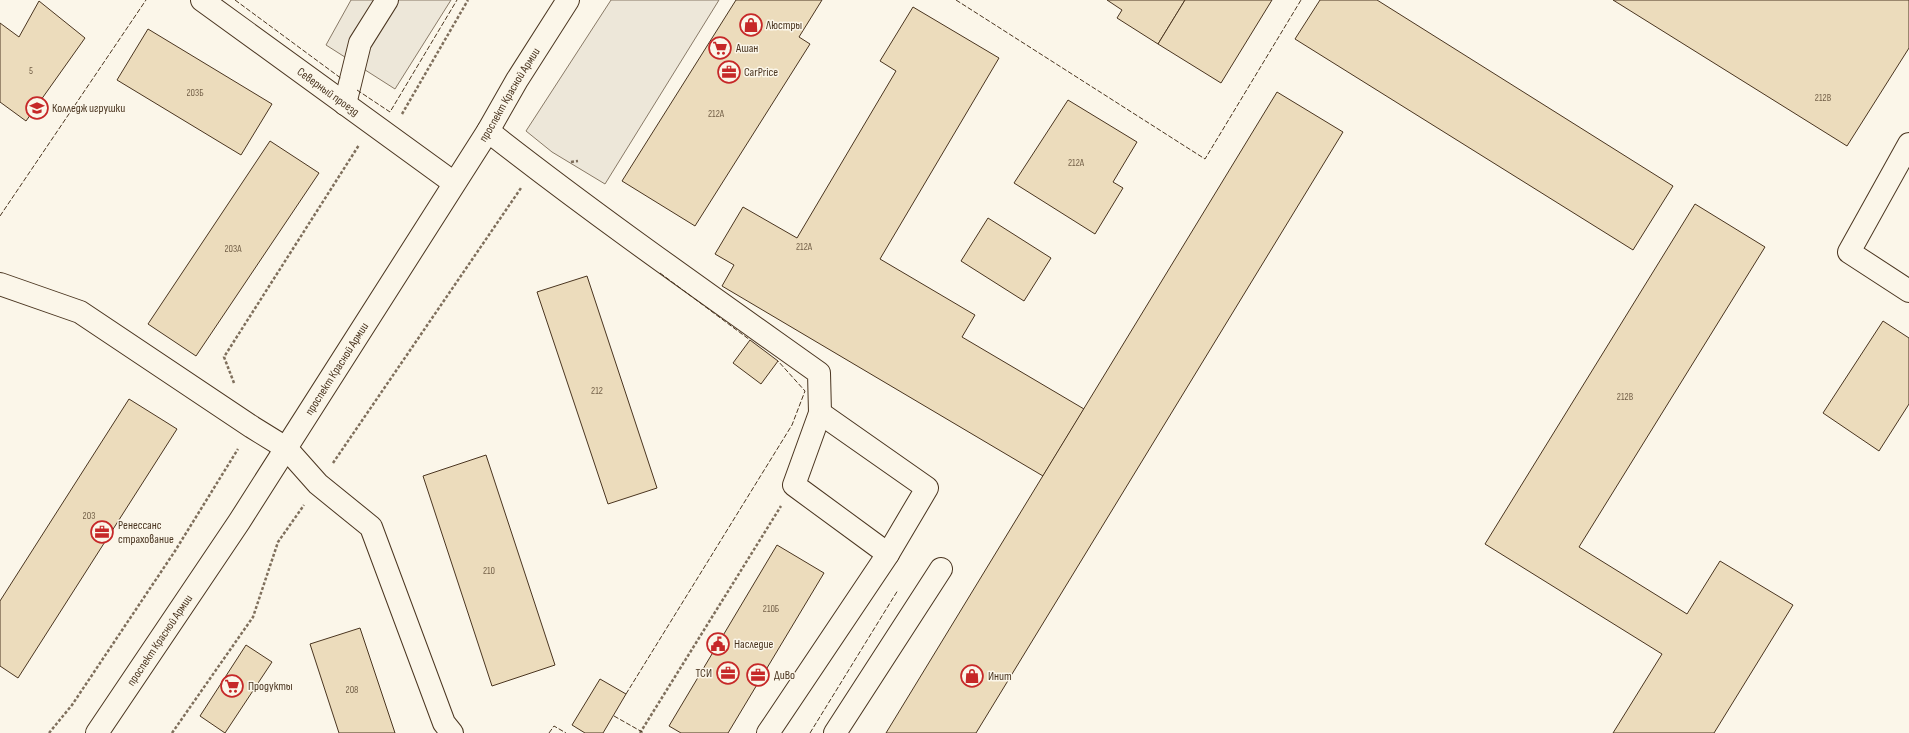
<svg xmlns="http://www.w3.org/2000/svg" width="1909" height="733" font-family="'Sofia Sans Condensed',sans-serif">
	<style>
		.parking { fill: #ede7d9; stroke: #887966 }
		.building { fill: #ecdcbc; stroke: #4a3520 }
		.lines { fill: none; stroke-linecap: round; stroke-linejoin: round }
		.minor-casing { stroke: #4a3520; stroke-width: 24 }
		.major-casing { stroke: #4a3520; stroke-width: 24 }
		.path { stroke: #7f6f5c; stroke-width: 2.5; stroke-dasharray: 3 2; stroke-linecap: butt }
		.minor { stroke: #fbf6e9; stroke-width: 22 }
		.major { stroke: #fbf6e9; stroke-width: 22 }
		.fence { stroke: #4a3520; stroke-width: 1; stroke-dasharray: 5 2; stroke-linecap: butt }
		.labels { text-anchor: middle; stroke-width: 3; stroke-linejoin: round; paint-order: stroke }
		.number-label { font-size: 10px; fill: #725f47 }
		.poi-label { font-size: 12px; fill: #4a3520; stroke: #fbf6e9; text-anchor: start }
		.street-label { font-size: 12px; fill: #4a3520; stroke: #fbf6e9 }
	</style>
	<rect width="100%" height="100%" fill="#fbf6e9"/>
	<!-- parking -->
	<g class="parking">
		<polygon points="351,0 451,0 395,89 326,45"/>
		<polygon points="611,0 719,0 605,184 552,152 526,131"/>
	</g>
	<!-- building -->
	<g class="building">
		<polygon points="736,0 822,0 799,37 810,44 695,226 622,181"/>
		<polygon points="1107,0 1185,0 1158,44 1117,18 1122,10"/>
		<polygon points="1185,0 1272,0 1221,83 1158,44"/>
		<polygon points="1320,0 1377,0 1673,186 1633,250 1295,39"/>
		<polygon points="1613,0 1909,0 1909,48 1847,146"/>
		<polygon points="39,1 85,38 26,121 0,102 0,23 19,37"/>
		<polygon points="913,7 999,58 880,259 975,315 962,337 1084,409 1043,476 722,286 734,265 715,254 743,207 797,238 896,71 880,61"/>
		<polygon points="148,29 272,104 241,155 117,80"/>
		<polygon points="1277,92 1343,132 976,733 886,733"/>
		<polygon points="1068,100 1137,142 1113,182 1123,188 1095,234 1014,183"/>
		<polygon points="270,141 319,173 196,356 148,324"/>
		<polygon points="1695,204 1765,247 1579,547 1687,614 1720,561 1793,605 1714,733 1613,733 1662,654 1485,544"/>
		<polygon points="988,218 1051,258 1024,301 961,261"/>
		<polygon points="587,276 657,488 608,504 537,292"/>
		<polygon points="1883,321 1909,338 1909,404 1879,451 1823,413"/>
		<polygon points="750,340 778,361 761,384 733,363"/>
		<polygon points="129,399 177,429 18,678 0,666 0,601"/>
		<polygon points="486,455 555,665 492,686 423,476"/>
		<polygon points="777,545 824,573 728,733 681,733 669,726"/>
		<polygon points="360,628 395,733 339,733 310,644"/>
		<polygon points="246,645 272,662 225,733 200,716"/>
		<polygon points="600,679 626,694 603,733 585,733 572,725"/>
	</g>
	<g class="lines">
		<!-- minor casing -->
		<g class="minor-casing">
			<g id="minor">
				<path id="s1" d="M 202,0 L 454,183"/>
				<polyline points="345,104 360,43 387,0"/>
				<path d="M 488,131 C 595,215 708,294 819,373 L 820,413 L 794,485 L 888,554 L 768,733"/>
				<polyline points="1909,144 1849,252 1909,291"/>
				<polyline points="0,284 80,312 252,427 286,448 318,484 371,527 444,723 452,733"/>
				<polyline points="820,413 927,488 888,554"/>
				<polyline points="835,733 941,569"/>
			</g>
		</g>
		<!-- major casing -->
		<g class="major-casing">
			<g id="major">
				<path id="s2" d="M 97,733 L 239,522 L 488,131 L 517,80 L 568,0"/>
			</g>
		</g>
		<!-- path -->
		<g class="path">
			<polyline points="402,114 468,0"/>
			<polyline points="571,162 578,161"/>
			<polyline points="234,383 224,357 359,145"/>
			<polyline points="333,463 521,188"/>
			<polyline points="49,733 72,705 175,551 238,449"/>
			<polyline points="172,733 253,617 278,542 304,505"/>
			<polyline points="640,733 781,506"/>
		</g>
		<!-- minor -->
		<use href="#minor" class="minor"/>
		<!-- major -->
		<use href="#major" class="major"/>
		<!-- fence -->
		<g class="fence">
			<polyline points="235,0 342,79"/>
			<polyline points="956,0 1205,159 1301,0"/>
			<polyline points="357,90 390,112 457,0"/>
			<polyline points="0,216 146,0"/>
			<polyline points="660,273 750,340"/>
			<polyline points="626,694 792,425 805,391 778,361"/>
			<polyline points="614,716 644,733"/>
			<polyline points="549,733 554,726 566,733"/>
			<polyline points="810,733 898,590"/>
		</g>
	</g>
	<!-- icons -->
	<defs>
		<g id="shop-ring" transform="scale(1.15)"><circle r="9.5" fill="#fbf6e9" stroke="#c62828" stroke-width="1.5"/><path d="M-5-2.5h2.3a2.7 3.5 0 0 1 5.4 0H5L5.5 6h-11ZM-1.5-2.5h3a1.5 2.3 0 0 0-3 0Z" fill="#c62828"/></g>
		<g id="supermarket-ring" transform="scale(1.15)"><circle r="9.5" fill="#fbf6e9" stroke="#c62828" stroke-width="1.5"/><path d="M-6-5.5h2.5l.6 2H6L4.5 2H-2.5L-4.4-4H-6ZM-1.5 3.2a1.3 1.3 0 1 0 .1 0ZM3 3.2a1.3 1.3 0 1 0 .1 0Z" fill="#c62828"/></g>
		<g id="office-ring" transform="scale(1.15)"><circle r="9.5" fill="#fbf6e9" stroke="#c62828" stroke-width="1.5"/><path d="M-6-3h4V-5.5h4V-3h4V5H-6ZM-1-4.5V-3h2v-1.5ZM-6 0V1H6V0Z" fill="#c62828"/></g>
		<g id="university-ring" transform="scale(1.15)"><circle r="9.5" fill="#fbf6e9" stroke="#c62828" stroke-width="1.5"/><path d="M0-5L7-2L0 1L-7-2ZM-4 1L0 2.5L4 1V4Q0 6-4 4Z" fill="#c62828"/></g>
		<g id="civic-ring" transform="scale(1.15)"><circle r="9.5" fill="#fbf6e9" stroke="#c62828" stroke-width="1.5"/><path d="M-.6-6.5H3V-4.5H.6V-3L4-1V1h2V6H-6V1h2V-1L-.6-3ZM-1.2 2.5V6h2.4V2.5Z" fill="#c62828"/></g>
	</defs>
	<g fill-rule="evenodd">
		<use href="#shop-ring" x="751" y="25"/>
		<use href="#supermarket-ring" x="720" y="48"/>
		<use href="#office-ring" x="729" y="72"/>
		<use href="#university-ring" x="37" y="108"/>
		<use href="#office-ring" x="102" y="532"/>
		<use href="#civic-ring" x="718" y="644"/>
		<use href="#office-ring" x="728" y="673"/>
		<use href="#office-ring" x="758" y="675"/>
		<use href="#shop-ring" x="972" y="676"/>
		<use href="#supermarket-ring" x="232" y="686"/>
	</g>
	<g class="labels">
		<!-- number labels -->
		<g class="number-label">
			<text x="31" y="74">5</text>
			<text x="195" y="96">203Б</text>
			<text x="1823" y="101">212В</text>
			<text x="716" y="117">212А</text>
			<text x="1076" y="166">212А</text>
			<text x="804" y="250">212А</text>
			<text x="233" y="252">203А</text>
			<text x="597" y="394">212</text>
			<text x="1625" y="400">212В</text>
			<text x="89" y="519">203</text>
			<text x="489" y="574">210</text>
			<text x="771" y="612">210Б</text>
			<text x="352" y="693">208</text>
		</g>
		<!-- poi labels -->
		<g class="poi-label">
			<text x="766" y="29">Люстры</text>
			<text x="736" y="52">Ашан</text>
			<text x="744" y="76">CarPrice</text>
			<text x="52" y="112">Колледж игрушки</text>
			<text x="118" y="529">Ренессанс<tspan x="118" dy="14">страхование</tspan></text>
			<text x="734" y="648">Наследие</text>
			<text x="712" y="677" text-anchor="end">ТСИ</text>
			<text x="774" y="679">ДиВо</text>
			<text x="988" y="680">Инит</text>
			<text x="248" y="690">Продукты</text>
		</g>
		<!-- street labels -->
		<g class="street-label">
			<text dy="4" stroke="none"><textPath href="#s1" startOffset="156">Северный проезд</textPath></text>
			<text dy="4" stroke="none"><textPath href="#s2" startOffset="760">проспект Красной Армии</textPath></text>
			<text dy="4" stroke="none"><textPath href="#s2" startOffset="436">проспект Красной Армии</textPath></text>
			<text dy="4" stroke="none"><textPath href="#s2" startOffset="112">проспект Красной Армии</textPath></text>
		</g>
	</g>
</svg>
